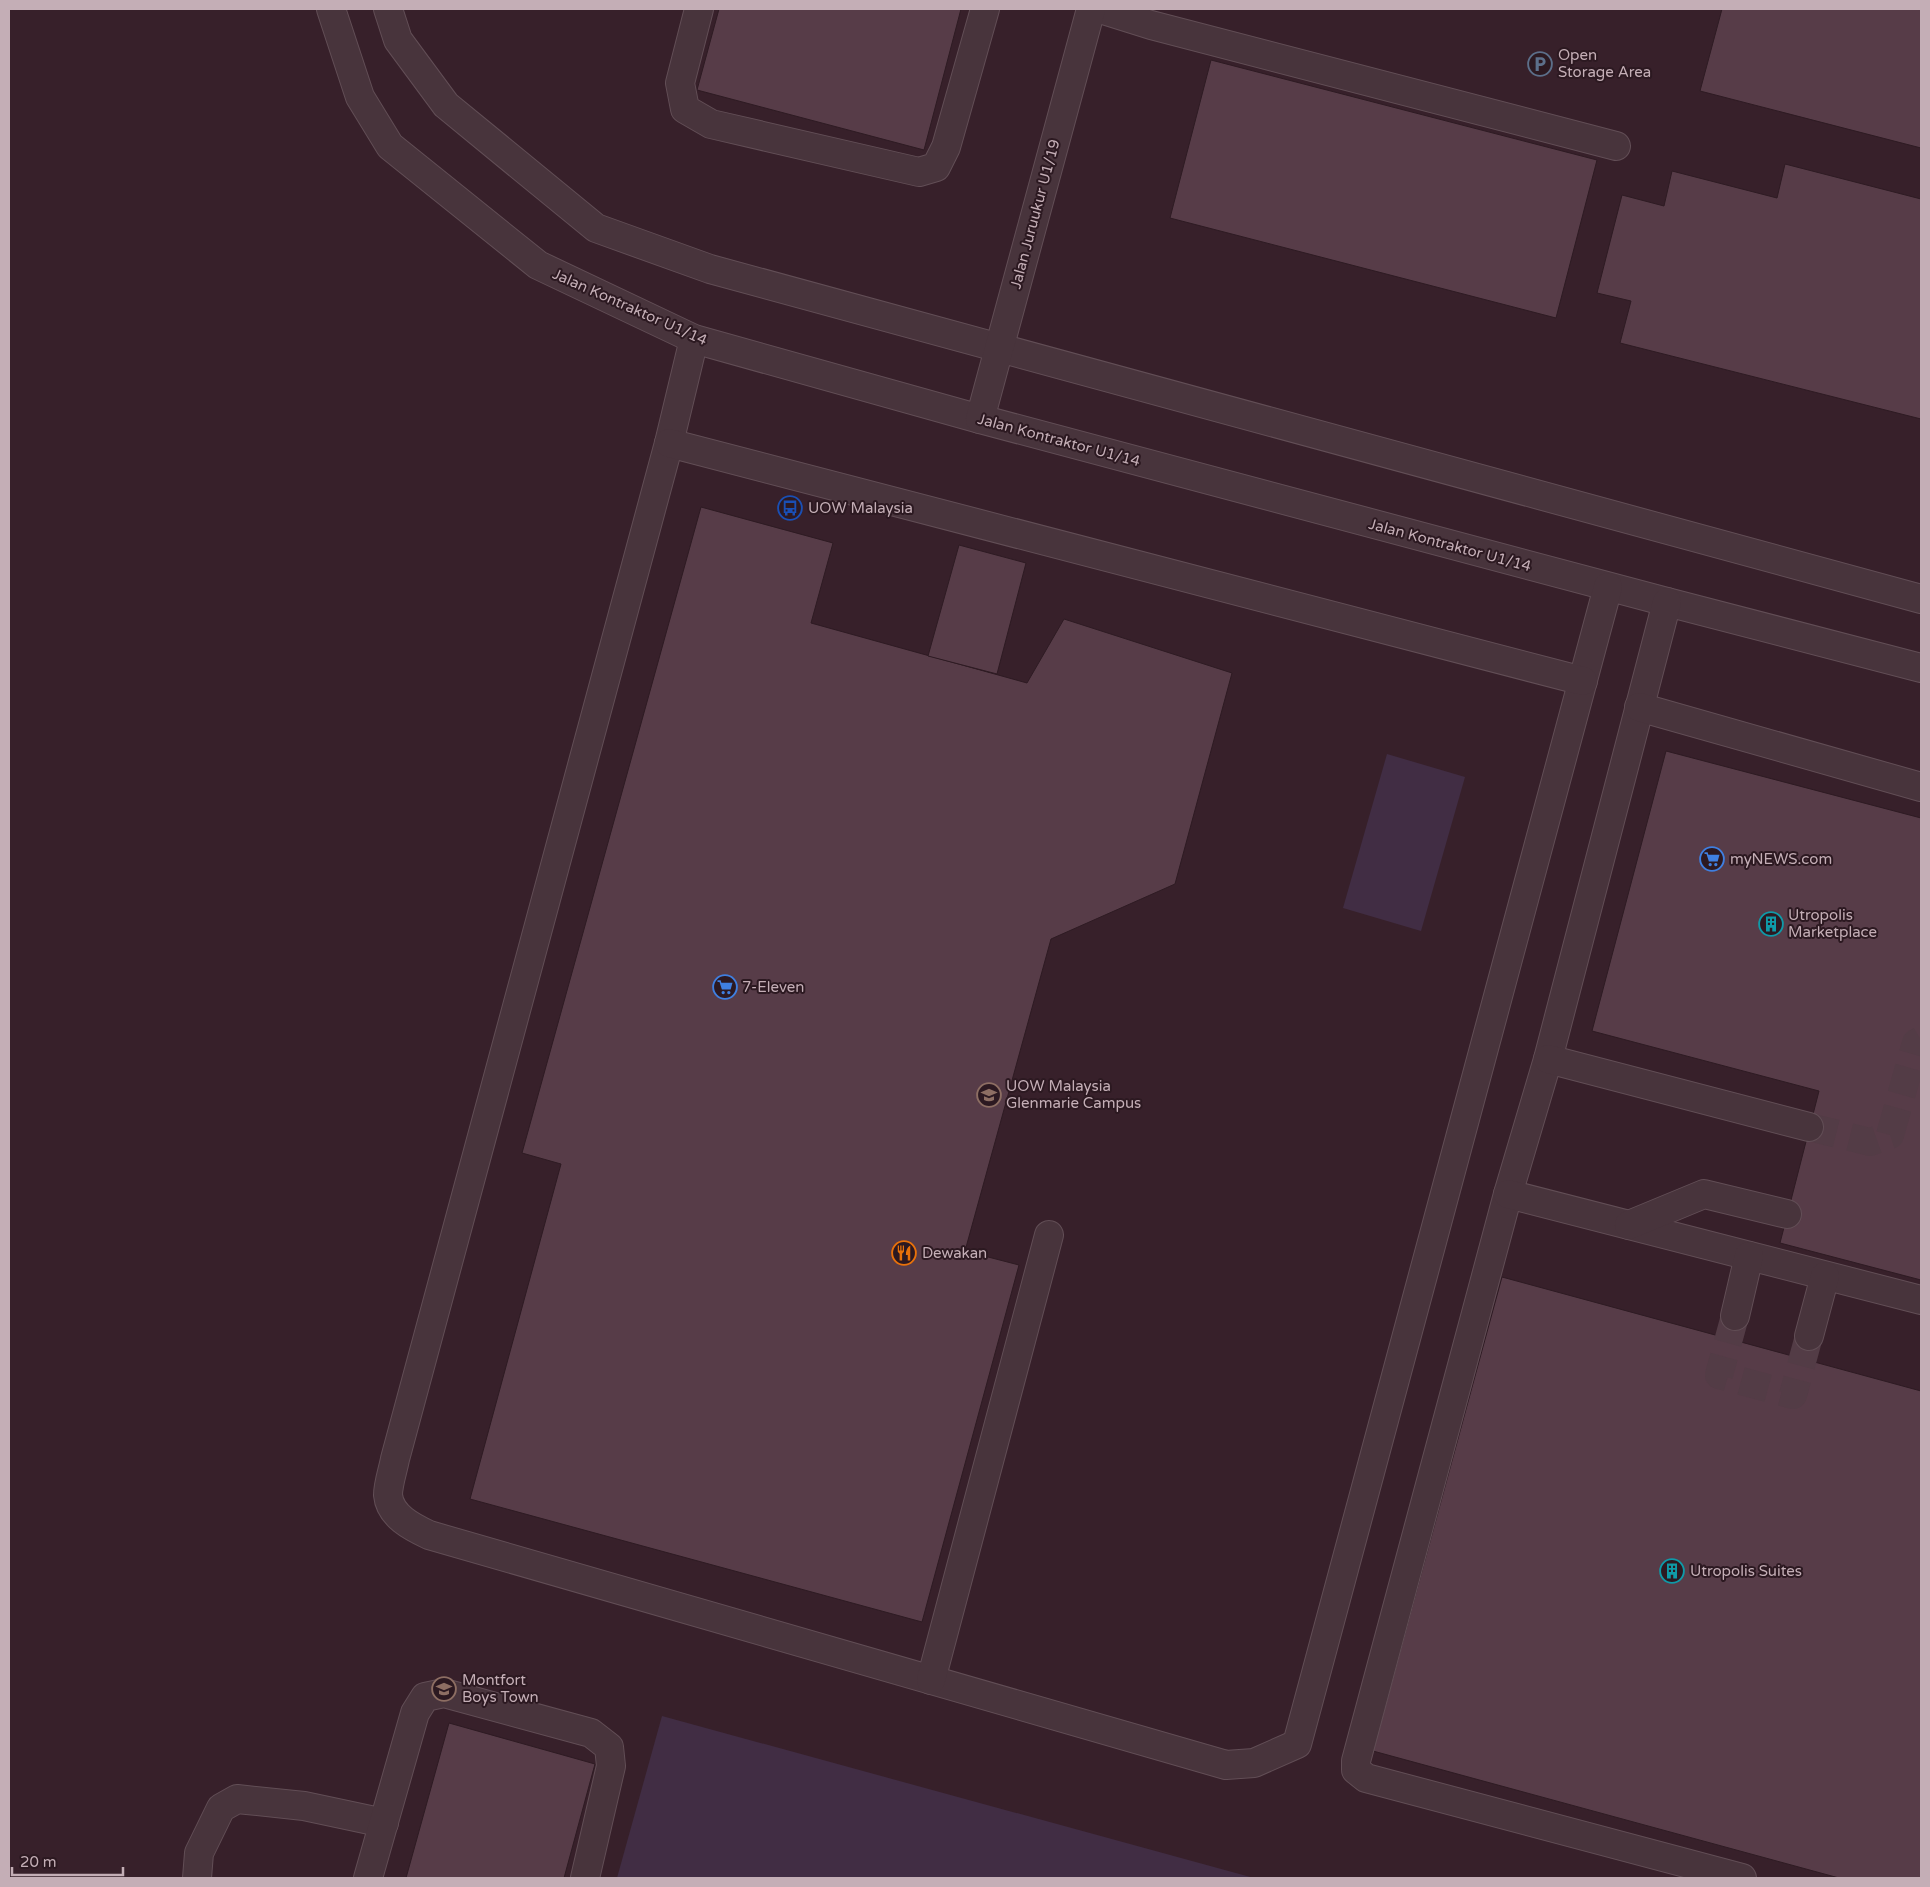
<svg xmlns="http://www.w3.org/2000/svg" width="1930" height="1887" font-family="'Varela Round',sans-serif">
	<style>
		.green { fill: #412d44 }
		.building { fill: #573c48; stroke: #2e1b23 }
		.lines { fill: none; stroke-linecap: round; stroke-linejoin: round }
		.minor-tunnel { stroke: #533c46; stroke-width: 28; stroke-dasharray: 28 14; stroke-linecap: butt }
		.minor-casing { stroke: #624e56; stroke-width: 30 }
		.minor { stroke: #48343c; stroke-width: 28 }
		.labels { text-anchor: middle; stroke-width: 4; stroke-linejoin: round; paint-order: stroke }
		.poi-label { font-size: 15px; fill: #c4aeb6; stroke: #2c1921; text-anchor: start }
		.street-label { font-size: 15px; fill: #c4aeb6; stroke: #2c1921 }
	</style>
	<rect width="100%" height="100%" fill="#37202a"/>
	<!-- green -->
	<g class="green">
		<polygon points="1387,754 1465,777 1421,931 1343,908"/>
		<polygon points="662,1716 1254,1878 617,1878"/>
	</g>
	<!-- building -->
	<g class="building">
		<polygon points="719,9 961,9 924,150 697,90"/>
		<polygon points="1722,9 1921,9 1921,148 1700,91"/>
		<polygon points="1211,60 1597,160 1556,318 1170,218"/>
		<polygon points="1785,164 1921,199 1921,419 1620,343 1631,301 1597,293 1622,195 1664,206 1672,171 1777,198"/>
		<polygon points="701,507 833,543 811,623 1027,683 1064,619 1232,673 1175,884 1051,939 965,1251 1019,1265 922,1622 470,1499 561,1164 522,1153"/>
		<polygon points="959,545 1026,563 997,674 928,656"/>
		<polygon points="1666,751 1921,818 1921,1280 1780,1243 1819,1091 1592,1031"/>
		<polygon points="1502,1277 1921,1391 1921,1878 1839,1878 1373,1751"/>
		<polygon points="449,1723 595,1764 564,1878 406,1878"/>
	</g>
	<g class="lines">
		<!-- minor-tunnel -->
		<g class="minor-tunnel">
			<polyline points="1809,1127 1870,1142 1890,1135 1916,1043 1921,1040"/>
			<polyline points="1735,1316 1719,1375 1793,1395 1809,1336"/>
		</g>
		<!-- minor casing -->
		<g class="minor-casing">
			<g id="minor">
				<polyline points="331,9 360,97 390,146 538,265 694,339 980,419 1667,602 1921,668"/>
				<polyline points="388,9 398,40 446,105 596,228 710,269 1921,599"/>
				<polyline points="699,9 680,83 685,109 711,124 919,172 936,167 946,147 985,9"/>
				<polyline points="1100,9 1151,25 1616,146"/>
				<path d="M 694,339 L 669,443 L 395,1459 C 393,1470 388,1484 388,1495 C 390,1516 412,1527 429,1535 L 1226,1765 L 1254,1763 L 1297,1744 L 1608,587"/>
				<polyline points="980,419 1091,9"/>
				<polyline points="669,443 1583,681"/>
				<polyline points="1667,602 1548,1059 1508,1194 1356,1761 1356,1770 1366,1778 1742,1878"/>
				<polyline points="1639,707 1921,787"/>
				<polyline points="1548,1059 1809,1127"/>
				<polyline points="1508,1194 1921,1300"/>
				<polyline points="1629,1225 1704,1194 1787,1214"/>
				<polyline points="1735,1316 1749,1256"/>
				<polyline points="1809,1336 1825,1276"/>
				<polyline points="931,1680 1049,1235"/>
				<polyline points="197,1878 199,1853 221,1808 237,1799 304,1806 384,1823"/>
				<polyline points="368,1878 415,1713 425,1697 444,1693 591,1733 609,1747 611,1766 585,1878"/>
			</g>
		</g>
		<!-- minor -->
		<use href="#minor" class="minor"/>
	</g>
	<!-- icons -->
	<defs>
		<g id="parking-ring" transform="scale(1.25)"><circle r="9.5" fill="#2c1921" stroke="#5c6f8a" stroke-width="1.5"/><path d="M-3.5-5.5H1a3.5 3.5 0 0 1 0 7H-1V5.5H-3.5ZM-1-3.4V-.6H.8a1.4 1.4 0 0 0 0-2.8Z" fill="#5c6f8a"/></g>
		<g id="bus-ring" transform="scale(1.25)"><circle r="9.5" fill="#2c1921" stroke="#1a4fb4" stroke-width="1.5"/><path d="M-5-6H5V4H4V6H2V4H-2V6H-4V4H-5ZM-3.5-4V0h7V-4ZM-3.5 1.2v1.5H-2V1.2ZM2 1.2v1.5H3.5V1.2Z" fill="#1a4fb4"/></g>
		<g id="supermarket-ring" transform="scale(1.25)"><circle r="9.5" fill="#2c1921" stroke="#3f7fe0" stroke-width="1.5"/><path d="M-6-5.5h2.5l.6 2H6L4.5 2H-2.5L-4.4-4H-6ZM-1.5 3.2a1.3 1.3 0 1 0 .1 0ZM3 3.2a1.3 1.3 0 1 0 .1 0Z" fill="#3f7fe0"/></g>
		<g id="building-ring" transform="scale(1.25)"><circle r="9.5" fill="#2c1921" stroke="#0f9aa8" stroke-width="1.5"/><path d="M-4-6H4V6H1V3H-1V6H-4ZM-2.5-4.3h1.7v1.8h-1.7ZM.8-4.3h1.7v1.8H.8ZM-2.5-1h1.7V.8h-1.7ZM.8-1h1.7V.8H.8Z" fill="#0f9aa8"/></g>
		<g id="university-ring" transform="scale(1.25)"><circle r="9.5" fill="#2c1921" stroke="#8d6e63" stroke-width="1.5"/><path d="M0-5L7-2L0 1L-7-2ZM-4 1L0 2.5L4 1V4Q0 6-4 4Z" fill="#8d6e63"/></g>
		<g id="restaurant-ring" transform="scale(1.25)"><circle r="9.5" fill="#2c1921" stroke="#e8710a" stroke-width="1.5"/><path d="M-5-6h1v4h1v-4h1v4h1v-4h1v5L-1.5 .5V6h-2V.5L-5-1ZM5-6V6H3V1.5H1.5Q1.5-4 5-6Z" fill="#e8710a"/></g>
		<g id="school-ring" transform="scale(1.25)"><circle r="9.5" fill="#2c1921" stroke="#8d6e63" stroke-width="1.5"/><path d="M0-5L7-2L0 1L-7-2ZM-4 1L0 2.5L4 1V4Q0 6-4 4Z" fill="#8d6e63"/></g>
	</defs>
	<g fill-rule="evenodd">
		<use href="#parking-ring" x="1540" y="64"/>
		<use href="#bus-ring" x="790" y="508"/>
		<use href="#supermarket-ring" x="1712" y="859"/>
		<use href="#building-ring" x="1771" y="924"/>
		<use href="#supermarket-ring" x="725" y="987"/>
		<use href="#university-ring" x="989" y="1095"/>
		<use href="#restaurant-ring" x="904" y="1253"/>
		<use href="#building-ring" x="1672" y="1571"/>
		<use href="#school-ring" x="444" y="1689"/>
	</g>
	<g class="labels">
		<!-- poi labels -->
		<g class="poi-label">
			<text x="1558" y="60">Open<tspan x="1558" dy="17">Storage Area</tspan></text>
			<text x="808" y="513">UOW Malaysia</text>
			<text x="1730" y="864">myNEWS.com</text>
			<text x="1788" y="920">Utropolis<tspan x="1788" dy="17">Marketplace</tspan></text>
			<text x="742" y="992">7-Eleven</text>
			<text x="1006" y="1091">UOW Malaysia<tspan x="1006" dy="17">Glenmarie Campus</tspan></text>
			<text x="922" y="1258">Dewakan</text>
			<text x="1690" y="1576">Utropolis Suites</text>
			<text x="462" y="1685">Montfort<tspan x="462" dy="17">Boys Town</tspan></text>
		</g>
		<!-- street labels -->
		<g class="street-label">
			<text transform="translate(1035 214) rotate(-75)" y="5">Jalan Juruukur U1/19</text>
			<text transform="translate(630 307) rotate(24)" y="5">Jalan Kontraktor U1/14</text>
			<text transform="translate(1059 440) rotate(15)" y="5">Jalan Kontraktor U1/14</text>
			<text transform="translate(1450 545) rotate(15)" y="5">Jalan Kontraktor U1/14</text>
		</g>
	</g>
	<!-- border -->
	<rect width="1930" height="1887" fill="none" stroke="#c4aeb6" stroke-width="20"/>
	<!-- scale -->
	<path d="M12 1867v8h111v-8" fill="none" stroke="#c4aeb6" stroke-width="2.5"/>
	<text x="20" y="1867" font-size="15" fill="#c4aeb6" stroke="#2c1921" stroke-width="4" paint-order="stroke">20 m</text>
</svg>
